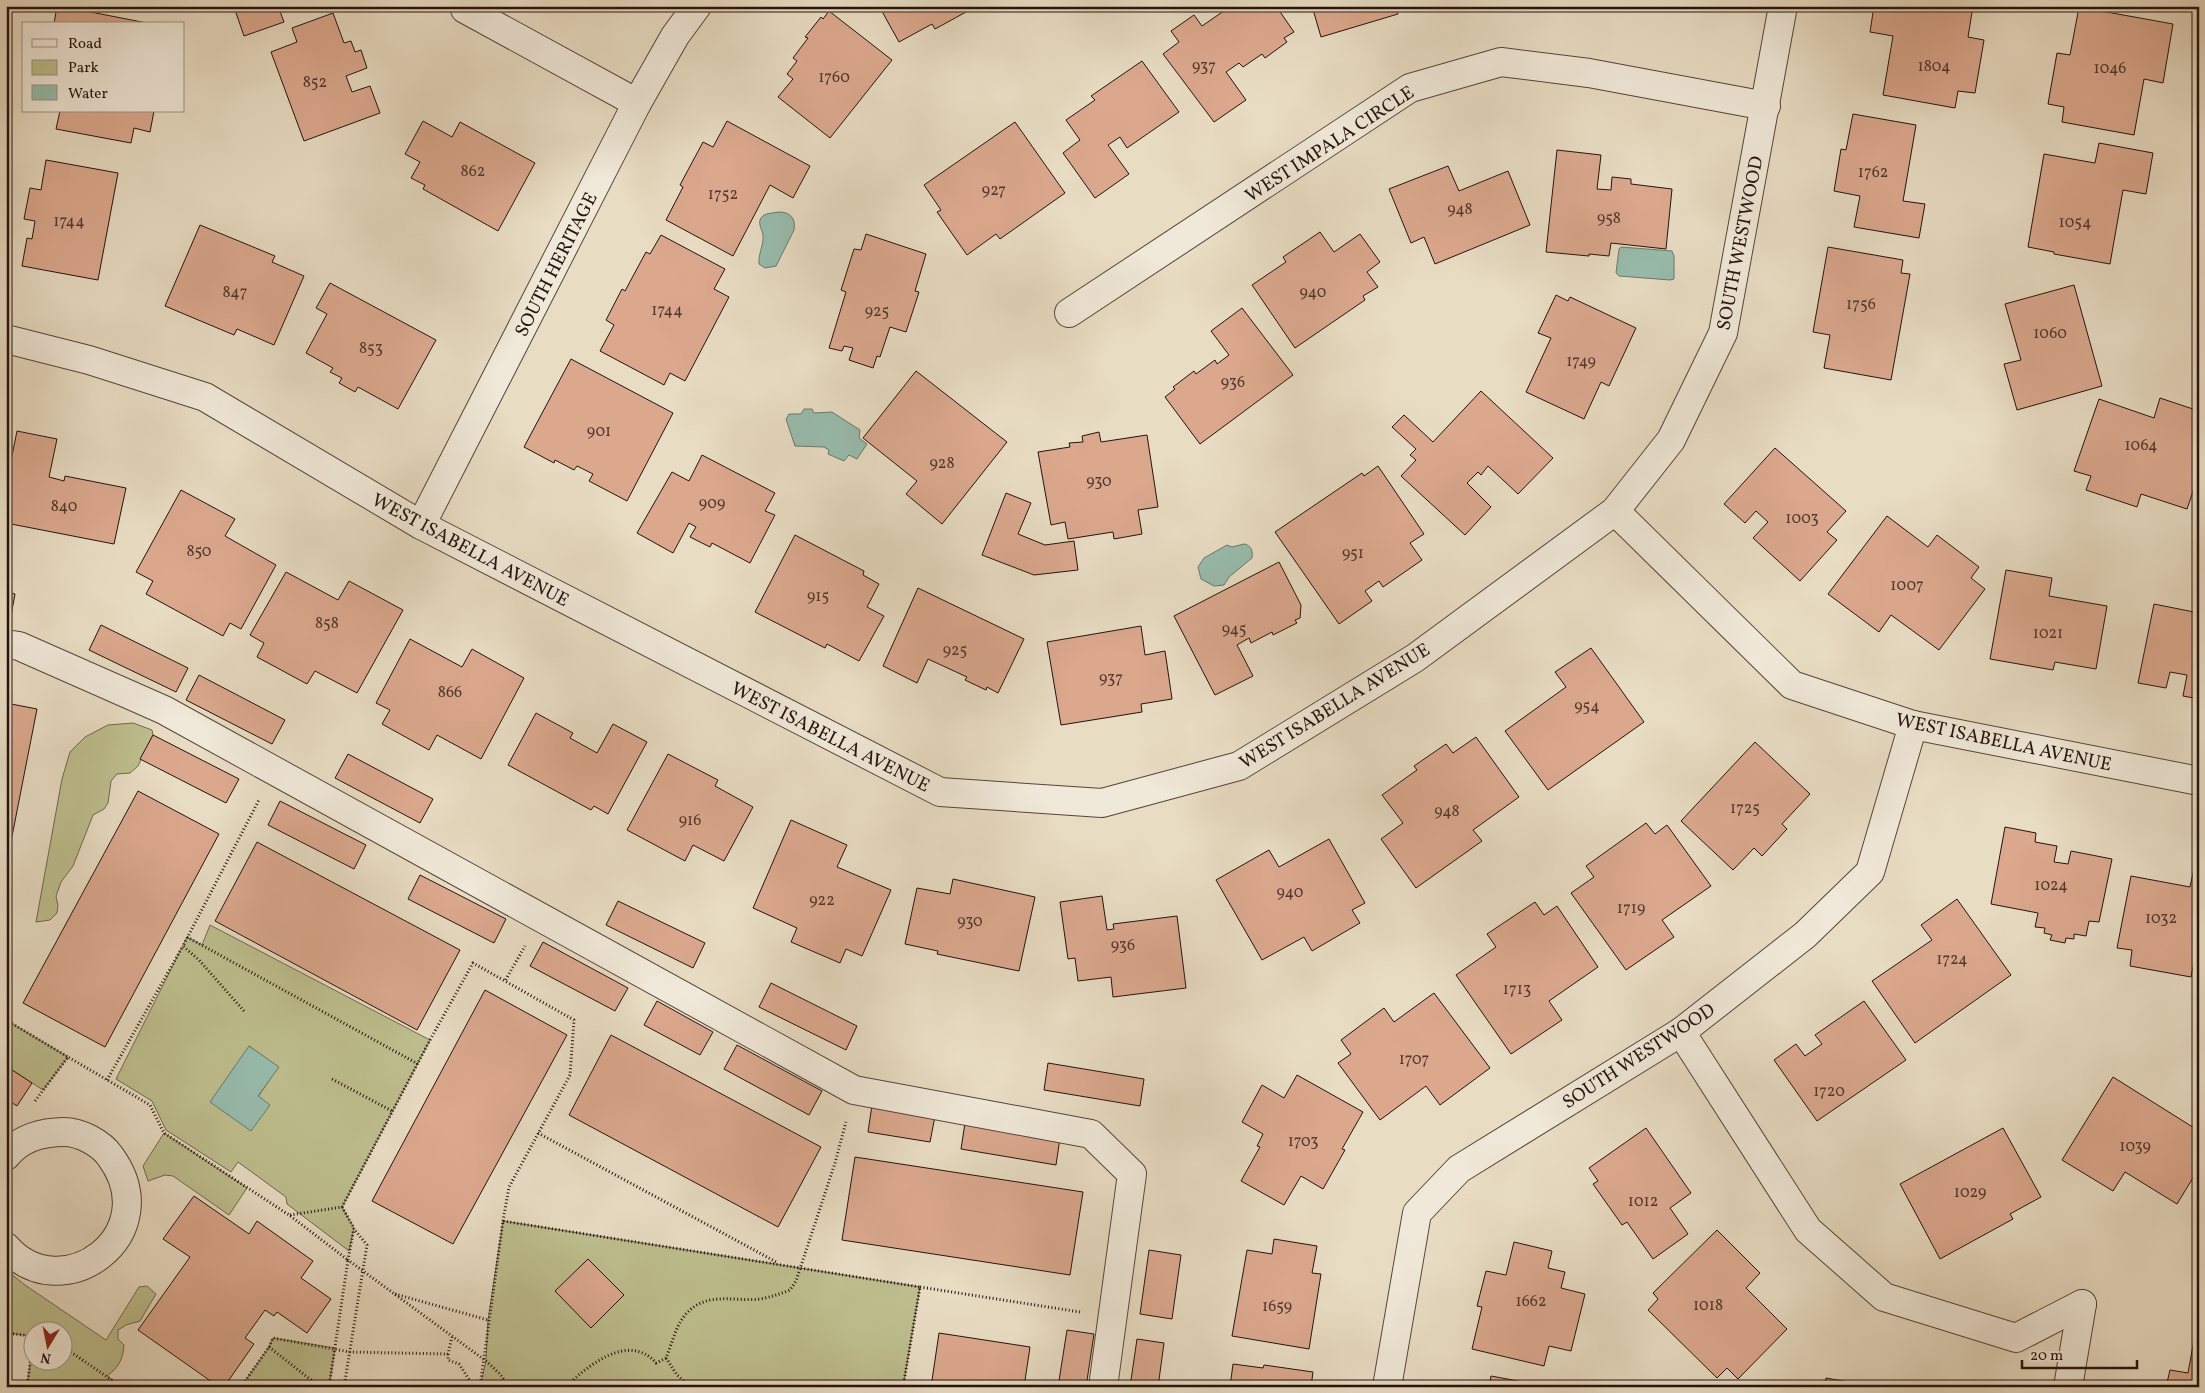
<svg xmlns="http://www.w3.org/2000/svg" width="2205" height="1393" font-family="Vollkorn,serif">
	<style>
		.green { fill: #bebe8e; stroke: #71684e; fill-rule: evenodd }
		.water { fill: #98bcad; stroke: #6a786d }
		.building { fill: #dba88e; stroke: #24130d }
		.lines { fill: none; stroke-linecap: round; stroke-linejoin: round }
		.minor-casing { stroke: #55453a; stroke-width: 30 }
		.path { stroke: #24130d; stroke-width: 3; stroke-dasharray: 1 2.5; stroke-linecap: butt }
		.minor { stroke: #f0e8d8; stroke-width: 28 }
		.labels { text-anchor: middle; stroke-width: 4; stroke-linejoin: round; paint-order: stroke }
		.number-label { font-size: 16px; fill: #52382d }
		.street-label { font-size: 19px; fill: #24130d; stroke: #f0e8d8 }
	</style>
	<rect width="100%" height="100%" fill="#e8dcc3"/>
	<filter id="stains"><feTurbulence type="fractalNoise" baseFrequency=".004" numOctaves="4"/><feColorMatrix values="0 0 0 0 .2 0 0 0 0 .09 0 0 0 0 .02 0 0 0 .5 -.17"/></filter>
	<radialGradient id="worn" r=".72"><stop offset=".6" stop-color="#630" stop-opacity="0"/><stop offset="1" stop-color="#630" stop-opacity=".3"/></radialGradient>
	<!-- green -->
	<g class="green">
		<polygon points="133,723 152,730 153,735 138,766 130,773 117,774 111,781 108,803 104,809 93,815 73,866 61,882 56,896 58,906 57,913 50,920 36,922 62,779 70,752 85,737 108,725"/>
		<path d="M 210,925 L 430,1040 L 342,1207 L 354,1228 L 349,1251 L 287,1204 L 286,1197 L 238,1162 L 231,1172 L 166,1130 L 152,1101 L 116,1079 L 187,937 L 202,945 ZM 249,1046 L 278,1067 L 258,1097 Z"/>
		<polygon points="6,1020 68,1057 43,1090 6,1066"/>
		<polygon points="164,1133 247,1188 229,1215 173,1176 165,1175 148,1181 143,1166"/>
		<polygon points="503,1221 920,1287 903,1387 480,1387 486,1361 488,1320"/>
		<path d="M 6,1270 L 25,1285 L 106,1340 L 139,1287 L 147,1286 L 156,1294 L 140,1321 L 126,1325 L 118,1330 L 118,1339 L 124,1345 C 123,1360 118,1368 107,1376 L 122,1387 L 27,1387 L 32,1349 L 32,1360 L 62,1360 L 62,1330 L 32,1330 L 32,1336 L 6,1333 Z"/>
		<polygon points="273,1338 335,1348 329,1387 241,1387 269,1347"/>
	</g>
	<!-- water -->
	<g class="water">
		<path d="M 779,212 C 790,212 796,218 794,230 L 776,266 L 765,268 L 759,264 C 758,254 764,245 763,235 C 762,229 756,221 763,216 C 766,213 774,213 779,212 Z"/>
		<polygon points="1621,247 1672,251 1674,256 1674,279 1670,280 1619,276 1616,273 1619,249"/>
		<polygon points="804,409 812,409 814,413 832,412 860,430 859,438 867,444 857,459 849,455 844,461 828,454 829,450 824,447 795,446 786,419 789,414 801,414"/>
		<path d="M 1244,544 C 1251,545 1253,551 1252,558 L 1229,577 L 1224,585 L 1214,586 L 1201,579 L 1198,567 L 1204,558 L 1227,545 L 1232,547 Z"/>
		<polygon points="249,1046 279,1067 258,1096 270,1105 251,1131 210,1102"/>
	</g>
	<!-- building -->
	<g class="building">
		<polygon points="57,6 60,6 152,24 54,24"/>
		<polygon points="236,6 278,6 284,22 244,36 234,7"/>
		<polygon points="879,6 977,6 935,29 932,24 899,42"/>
		<polygon points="1231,6 1276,6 1294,32 1284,38 1287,42 1265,58 1262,54 1243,67 1239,63 1226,72 1246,100 1214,122 1163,54 1179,42 1171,31 1194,15 1202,26"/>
		<polygon points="1312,6 1397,6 1395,7 1398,14 1321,37"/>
		<polygon points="1874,6 1973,6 1968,37 1984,40 1975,93 1958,91 1955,108 1883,95 1893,36 1870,32"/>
		<polygon points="2079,7 2173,24 2163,83 2144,79 2134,135 2062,122 2064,107 2048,104 2057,53 2070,55"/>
		<polygon points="829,11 892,60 830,138 778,97 793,79 787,74 797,61 793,58 808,38 805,37 821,17 823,19"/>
		<polygon points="333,13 344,43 351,41 355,52 361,50 367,68 346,76 352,92 370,86 380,113 304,141 271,52 297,42 292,28"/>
		<polygon points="1142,61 1179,112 1127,148 1120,137 1108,145 1129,174 1095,198 1063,153 1080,140 1066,120 1095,100 1091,96"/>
		<polygon points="60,111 154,111 150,132 134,128 131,143 56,129"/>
		<polygon points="1853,114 1916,125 1903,201 1925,204 1919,238 1854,227 1860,196 1834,191 1841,149 1846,150"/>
		<polygon points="423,121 452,137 460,122 535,163 498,231 423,189 425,185 411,178 420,162 405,154"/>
		<polygon points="727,121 810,166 793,198 770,185 733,256 666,220 683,187 680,185 703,142 713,147"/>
		<polygon points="1015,122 1065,193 1000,239 996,234 967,255 937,212 941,210 924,185"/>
		<polygon points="2099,143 2153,153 2146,194 2123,190 2110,264 2054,254 2054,252 2028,247 2044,154 2095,163"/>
		<polygon points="1557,150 1601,155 1597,189 1611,190 1612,177 1631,179 1631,184 1672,189 1666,249 1611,243 1609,256 1589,254 1589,256 1546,252"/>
		<polygon points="46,160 118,173 98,280 22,266 27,238 32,239 35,221 24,219 30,188 41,190"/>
		<polygon points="1448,166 1459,191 1508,171 1530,225 1435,264 1424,237 1411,243 1389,189"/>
		<polygon points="200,225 275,256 272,262 304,276 274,345 237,329 234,335 165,306"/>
		<polygon points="1320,232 1334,252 1360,234 1380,262 1367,272 1378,287 1363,296 1365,300 1295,348 1252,285 1286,262 1283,257"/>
		<polygon points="866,234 926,254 915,291 919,292 906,332 890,327 880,357 877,356 873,368 849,360 853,348 844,346 842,351 829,348 846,292 841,290 854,249 861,250"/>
		<polygon points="661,235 725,269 714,289 729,297 685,381 670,373 664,385 600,351 614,325 606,320 622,289 625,291 646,252 650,254"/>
		<polygon points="1828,247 1903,260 1901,273 1910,274 1891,380 1824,368 1830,335 1813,332"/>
		<polygon points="330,283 436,340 398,409 358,387 355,392 339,383 342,378 330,372 333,368 306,353 327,314 316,308"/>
		<polygon points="2074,285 2102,386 2017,410 2004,364 2021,360 2005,304"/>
		<polygon points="1556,295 1568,301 1570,297 1636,328 1609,386 1601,382 1584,419 1526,392 1551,338 1538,333"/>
		<polygon points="1242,308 1293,375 1200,444 1165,397 1175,389 1173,387 1194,371 1196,374 1215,360 1217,364 1229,355 1211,331"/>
		<polygon points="571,359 673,413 627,501 589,481 593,474 577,466 574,470 555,460 554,463 524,447"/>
		<polygon points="916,371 1007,442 942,524 906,494 917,481 863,438"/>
		<polygon points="1481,391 1553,458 1518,494 1488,466 1481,475 1478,472 1467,483 1491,507 1465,535 1401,476 1416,460 1410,455 1416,449 1392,427 1404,415 1433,442"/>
		<polygon points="2160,398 2199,411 2199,474 2187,509 2141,494 2137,507 2086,490 2091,476 2074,471 2099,399 2154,418"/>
		<polygon points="17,431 57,439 49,477 64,481 65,476 126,488 114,544 6,523 6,485"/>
		<polygon points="1099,432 1101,442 1147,435 1158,507 1138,510 1142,534 1114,539 1113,532 1068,539 1065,522 1051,525 1038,452 1070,447 1069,443 1083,442 1082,436"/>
		<polygon points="1775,448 1846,511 1827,532 1837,540 1800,581 1753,538 1768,522 1756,511 1745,523 1724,504"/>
		<polygon points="702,455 775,493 765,511 775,515 750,563 712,543 710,547 690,537 696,527 689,523 673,553 637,533 672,472 689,481"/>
		<polygon points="1378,466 1424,534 1410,543 1422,560 1383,587 1379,581 1365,591 1372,601 1339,624 1275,532 1362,473 1364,476"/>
		<polygon points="181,490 235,519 225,536 276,565 241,629 230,623 223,636 146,594 153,581 136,572"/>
		<polygon points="1006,493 1031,503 1018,534 1045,545 1074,541 1078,570 1034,575 982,555"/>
		<polygon points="1887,516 1928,547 1937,535 1979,567 1971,578 1985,589 1939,650 1891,615 1879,632 1828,594"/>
		<polygon points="795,535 864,571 863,575 879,584 867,607 884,616 859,661 827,644 825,648 755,612"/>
		<polygon points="1279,562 1301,605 1300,618 1295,620 1297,623 1273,635 1272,632 1251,643 1249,638 1237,645 1253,676 1215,695 1174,616"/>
		<polygon points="2006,570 2052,578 2049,596 2107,606 2096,669 2055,662 2053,670 1990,659"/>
		<polygon points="286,572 338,600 349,581 403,610 357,693 315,671 307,684 257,657 264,643 250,635"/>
		<polygon points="918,588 1024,639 998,693 987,687 986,690 965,680 967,677 928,659 917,683 883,666"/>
		<polygon points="6,592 15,594 10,621 6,620"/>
		<polygon points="2154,604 2199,613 2199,699 2183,696 2187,675 2170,672 2166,688 2138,683"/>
		<polygon points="101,625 188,668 176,692 89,650"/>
		<polygon points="1141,626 1145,655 1165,651 1172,699 1141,704 1142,712 1061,725 1047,642"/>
		<polygon points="410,639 462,667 472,649 524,678 481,759 437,735 429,750 382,724 390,710 376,703"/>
		<polygon points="1591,648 1644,722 1548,790 1505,731 1566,687 1555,672"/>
		<polygon points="199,675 285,720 272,744 186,700"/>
		<polygon points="6,703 37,709 6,867"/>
		<polygon points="536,713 573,733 570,738 597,753 613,724 647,742 608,814 594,806 591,810 508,765"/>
		<polygon points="153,735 239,779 226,803 140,759"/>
		<polygon points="1476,737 1519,797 1473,830 1482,841 1416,888 1381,839 1403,823 1382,795 1417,770 1414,766 1446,744 1453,753"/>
		<polygon points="1755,742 1810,794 1782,824 1787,829 1762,856 1754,848 1733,870 1681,821"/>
		<polygon points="348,754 433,799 420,823 335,778"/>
		<polygon points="668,754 718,780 715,786 753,807 724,861 693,845 685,861 627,830"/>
		<polygon points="138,791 219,834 105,1047 23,1003"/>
		<polygon points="280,801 366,845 354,869 268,825"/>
		<polygon points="791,820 847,845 837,867 891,890 862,956 846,949 840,963 791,942 797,928 753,908"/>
		<polygon points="1646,823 1655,834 1667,825 1711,886 1662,920 1674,937 1626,970 1571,893 1594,877 1586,866"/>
		<polygon points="2005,827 2036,833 2035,842 2057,846 2054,862 2068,864 2071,851 2112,859 2099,922 2089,921 2086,936 2074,934 2074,939 2066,938 2065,943 2050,940 2052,935 2044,933 2045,928 2035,927 2038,913 1991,904"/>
		<polygon points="1329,839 1365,903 1352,910 1360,923 1312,951 1304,937 1262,960 1216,880 1269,850 1279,867"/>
		<polygon points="257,842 460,950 417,1030 215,921"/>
		<polygon points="2195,864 2199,865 2199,963 2194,962 2191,977 2130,966 2132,950 2117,948 2131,876 2190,887"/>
		<polygon points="420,875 506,919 494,943 408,899"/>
		<polygon points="953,879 1035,897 1019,971 937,954 938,951 905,944 917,888 950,894"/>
		<polygon points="1102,896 1107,930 1114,929 1113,924 1177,916 1186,988 1113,997 1111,977 1078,981 1075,958 1068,959 1060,902"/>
		<polygon points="1957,899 2011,975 1915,1043 1872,981 1932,940 1921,925"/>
		<polygon points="618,901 705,943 693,968 606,925"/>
		<polygon points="1535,902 1544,915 1557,906 1598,967 1549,1001 1562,1020 1511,1054 1456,975 1496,947 1487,934"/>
		<polygon points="543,942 628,988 615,1011 530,966"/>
		<polygon points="771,983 857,1026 846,1050 759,1007"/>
		<polygon points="485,990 567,1035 453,1244 372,1201"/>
		<polygon points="1434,993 1490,1068 1440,1105 1426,1086 1380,1120 1338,1063 1351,1054 1341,1040 1384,1008 1394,1022"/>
		<polygon points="657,1001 713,1032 700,1055 644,1025"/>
		<polygon points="1864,1001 1906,1060 1817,1121 1774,1060 1796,1044 1805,1056 1822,1044 1815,1035"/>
		<polygon points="611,1035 821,1147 778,1227 569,1115"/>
		<polygon points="737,1045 822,1091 809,1115 724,1069"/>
		<polygon points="1048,1063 1144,1079 1140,1106 1044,1090"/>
		<polygon points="6,1066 32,1083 17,1106 6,1099"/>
		<polygon points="1297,1075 1363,1112 1342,1149 1345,1150 1323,1189 1301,1176 1284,1205 1241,1181 1260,1147 1257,1146 1263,1134 1242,1122 1262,1085 1284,1098"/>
		<polygon points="2113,1077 2199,1131 2199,1168 2177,1204 2125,1172 2113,1191 2062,1160"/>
		<polygon points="872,1105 935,1116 930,1142 868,1132"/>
		<polygon points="965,1123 1060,1138 1056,1165 961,1149"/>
		<polygon points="1646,1128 1691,1193 1670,1208 1688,1234 1653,1259 1627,1222 1622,1225 1593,1184 1598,1181 1589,1168"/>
		<polygon points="2003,1128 2041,1197 2010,1214 2013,1219 1940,1259 1900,1184"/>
		<polygon points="855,1157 1083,1192 1070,1275 842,1240"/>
		<polygon points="194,1196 249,1234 257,1221 313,1261 301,1278 331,1299 307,1333 277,1312 274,1316 265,1310 245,1338 254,1344 224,1387 219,1387 138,1330 190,1257 163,1239"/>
		<polygon points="2198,1212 2199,1212 2199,1271 2194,1270"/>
		<polygon points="1717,1230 1760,1273 1746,1288 1787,1329 1738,1379 1727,1368 1717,1378 1648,1310 1658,1299 1653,1293"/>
		<polygon points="1274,1239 1317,1246 1312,1273 1321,1274 1309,1349 1232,1336 1247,1250 1272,1254"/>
		<polygon points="1514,1242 1552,1251 1548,1268 1565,1272 1561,1288 1585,1294 1571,1351 1549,1346 1544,1366 1472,1349 1482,1307 1477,1306 1486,1271 1506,1275"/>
		<polygon points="1149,1250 1181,1255 1172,1319 1140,1314"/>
		<polygon points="588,1259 624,1295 591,1328 555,1291"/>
		<polygon points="1067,1330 1094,1334 1086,1387 1058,1387"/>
		<polygon points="939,1333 1030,1347 1024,1387 931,1387"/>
		<polygon points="1137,1339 1164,1343 1158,1387 1130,1387"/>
		<polygon points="2194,1340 2199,1341 2199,1387 2166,1387 2170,1370 2188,1373"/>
		<polygon points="1233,1364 1263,1368 1264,1365 1313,1372 1311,1387 1230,1387"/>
		<polygon points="1491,1376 1551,1387 1489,1387"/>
		<polygon points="1826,1378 1877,1387 1824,1387"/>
	</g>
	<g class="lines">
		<!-- minor casing -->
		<g class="minor-casing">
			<g id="minor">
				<polyline points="465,9 637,103"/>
				<polyline points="1069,313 1410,88 1501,62 1589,73 1766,106"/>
				<polyline points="6,339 89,360 205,397 421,525 940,792 1102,803 1239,766 1415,658 1615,511 1671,440 1723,333 1783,6"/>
				<polyline points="1615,511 1792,685 1913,725 2199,781"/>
				<polyline points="421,525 637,103 675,36 697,6"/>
				<polyline points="6,644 19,646 164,710 854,1090 1091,1134 1132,1174 1103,1387"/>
				<polyline points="1681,1032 1808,1230 1884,1297 2016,1338 2082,1304"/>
				<path d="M 6,1156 C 20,1138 43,1132 64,1132 C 80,1132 101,1143 110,1156 C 168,1234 62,1311 6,1247"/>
				<polyline points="1387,1387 1417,1213 1459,1169 1681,1032 1805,935 1870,872 1913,725"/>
				<polyline points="2068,1387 2082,1304"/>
			</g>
		</g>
		<!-- path -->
		<g class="path">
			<polyline points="187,937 418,1064"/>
			<polyline points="244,1011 199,960 183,946 259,800"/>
			<polyline points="6,1020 68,1057"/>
			<polyline points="332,1079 392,1111"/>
			<polyline points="107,1080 183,946"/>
			<polyline points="35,1101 68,1057 150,1105 164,1133 289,1215 348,1260 329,1387"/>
			<polyline points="538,1133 778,1263"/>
			<polyline points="342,1207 354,1228 348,1260 486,1361 500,1374 509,1387"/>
			<polyline points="290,1215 342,1207 430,1040 473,963 505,981 525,946"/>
			<polyline points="503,1221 509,1187 570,1075 574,1020 505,981"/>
			<polyline points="920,1287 1080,1312"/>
			<polyline points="395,1294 488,1320"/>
			<polyline points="6,1333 32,1336"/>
			<polyline points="62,1346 122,1387"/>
			<polyline points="269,1347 273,1338 350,1352 448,1354 452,1337"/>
			<polyline points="448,1354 448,1360 459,1364 474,1387"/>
			<polyline points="666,1358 677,1375 691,1387"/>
			<polyline points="27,1387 32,1349"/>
			<polyline points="241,1387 269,1347 320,1387"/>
			<polyline points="344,1387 367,1245 354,1229"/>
			<polyline points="480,1387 503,1221 920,1287 903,1387"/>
			<path d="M 566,1387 C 588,1365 629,1332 656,1363 L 666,1358 C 672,1344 676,1324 687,1313 C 707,1291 735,1302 760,1299 C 771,1297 780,1294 790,1290 L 796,1281 L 835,1163 L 846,1122"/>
		</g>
		<!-- minor -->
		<use href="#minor" class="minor"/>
	</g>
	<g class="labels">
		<!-- number labels -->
		<g class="number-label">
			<text x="1204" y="71">937</text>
			<text x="1934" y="71">1804</text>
			<text x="2110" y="73">1046</text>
			<text x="834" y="82">1760</text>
			<text x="315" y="87">852</text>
			<text x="473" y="176">862</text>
			<text x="1873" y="177">1762</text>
			<text x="994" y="195">927</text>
			<text x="723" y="199">1752</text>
			<text x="1460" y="214">948</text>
			<text x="1609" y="223">958</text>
			<text x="69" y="226">1744</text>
			<text x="2075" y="227">1054</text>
			<text x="235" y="297">847</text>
			<text x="1313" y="297">940</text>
			<text x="1861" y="309">1756</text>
			<text x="667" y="315">1744</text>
			<text x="877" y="316">925</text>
			<text x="2050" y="338">1060</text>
			<text x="371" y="353">853</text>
			<text x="1581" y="366">1749</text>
			<text x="1233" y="387">936</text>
			<text x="599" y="436">901</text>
			<text x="2141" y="450">1064</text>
			<text x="942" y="468">928</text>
			<text x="1099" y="486">930</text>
			<text x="712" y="508">909</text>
			<text x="64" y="511">840</text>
			<text x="1802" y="523">1003</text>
			<text x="199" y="556">850</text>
			<text x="1353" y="558">951</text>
			<text x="1907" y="590">1007</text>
			<text x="818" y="601">915</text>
			<text x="327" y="628">858</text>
			<text x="1234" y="634">945</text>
			<text x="2048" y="638">1021</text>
			<text x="955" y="655">925</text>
			<text x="1111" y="683">937</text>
			<text x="450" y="697">866</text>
			<text x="1587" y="711">954</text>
			<text x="1745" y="813">1725</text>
			<text x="1447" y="816">948</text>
			<text x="690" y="825">916</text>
			<text x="2051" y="890">1024</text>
			<text x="1290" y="897">940</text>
			<text x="822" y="905">922</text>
			<text x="1631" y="913">1719</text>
			<text x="2161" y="923">1032</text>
			<text x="970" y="926">930</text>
			<text x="1123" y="950">936</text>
			<text x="1952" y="964">1724</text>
			<text x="1517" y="994">1713</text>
			<text x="1414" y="1064">1707</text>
			<text x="1829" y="1096">1720</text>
			<text x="1303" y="1146">1703</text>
			<text x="2135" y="1151">1039</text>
			<text x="1970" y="1197">1029</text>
			<text x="1643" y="1206">1012</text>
			<text x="1531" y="1306">1662</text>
			<text x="1708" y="1310">1018</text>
			<text x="1277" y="1311">1659</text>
		</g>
		<!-- street labels -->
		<g class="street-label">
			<text transform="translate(1329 143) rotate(-33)" y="7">WEST IMPALA CIRCLE</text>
			<text transform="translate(1739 243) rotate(-79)" y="7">SOUTH WESTWOOD</text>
			<text transform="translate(555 264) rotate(-63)" y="7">SOUTH HERITAGE</text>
			<text transform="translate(471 549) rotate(28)" y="7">WEST ISABELLA AVENUE</text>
			<text transform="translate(1334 705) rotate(-32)" y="7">WEST ISABELLA AVENUE</text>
			<text transform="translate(831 736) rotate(27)" y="7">WEST ISABELLA AVENUE</text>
			<text transform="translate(2004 741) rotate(12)" y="7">WEST ISABELLA AVENUE</text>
			<text transform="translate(1638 1055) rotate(-33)" y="7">SOUTH WESTWOOD</text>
		</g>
	</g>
	<!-- margin -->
	<rect width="2205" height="1393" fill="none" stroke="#e8dcc3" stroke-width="25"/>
	<rect x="8" y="8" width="2190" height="1378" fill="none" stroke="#24130d" stroke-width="2.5"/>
	<rect x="12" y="12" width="2180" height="1368" fill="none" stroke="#24130d"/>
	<!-- legend -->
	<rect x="22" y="22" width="162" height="90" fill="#f0e8d8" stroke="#9e9387"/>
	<rect x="32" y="39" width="25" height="8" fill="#f0e8d8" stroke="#9e9387"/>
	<text x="68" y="48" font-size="15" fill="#24130d">Road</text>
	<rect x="32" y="60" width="25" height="15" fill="#bebe8e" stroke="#9e9387"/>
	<text x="68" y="72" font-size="15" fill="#24130d">Park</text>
	<rect x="32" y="85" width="25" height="15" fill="#98bcad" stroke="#9e9387"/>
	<text x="68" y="98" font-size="15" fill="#24130d">Water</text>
	<!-- north arrow -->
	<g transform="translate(48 1346) rotate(190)"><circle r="24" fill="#f0e8d8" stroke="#9e9387"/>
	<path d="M0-4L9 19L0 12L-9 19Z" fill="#8f2418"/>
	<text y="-8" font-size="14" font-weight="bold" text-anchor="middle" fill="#24130d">N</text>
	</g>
	<!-- scale -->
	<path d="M2022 1360v8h115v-8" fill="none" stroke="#24130d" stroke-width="2.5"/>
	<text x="2030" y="1360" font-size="15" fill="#24130d" stroke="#f0e8d8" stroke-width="4" paint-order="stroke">20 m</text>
	<rect width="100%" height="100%" filter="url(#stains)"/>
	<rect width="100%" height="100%" fill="url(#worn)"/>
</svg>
